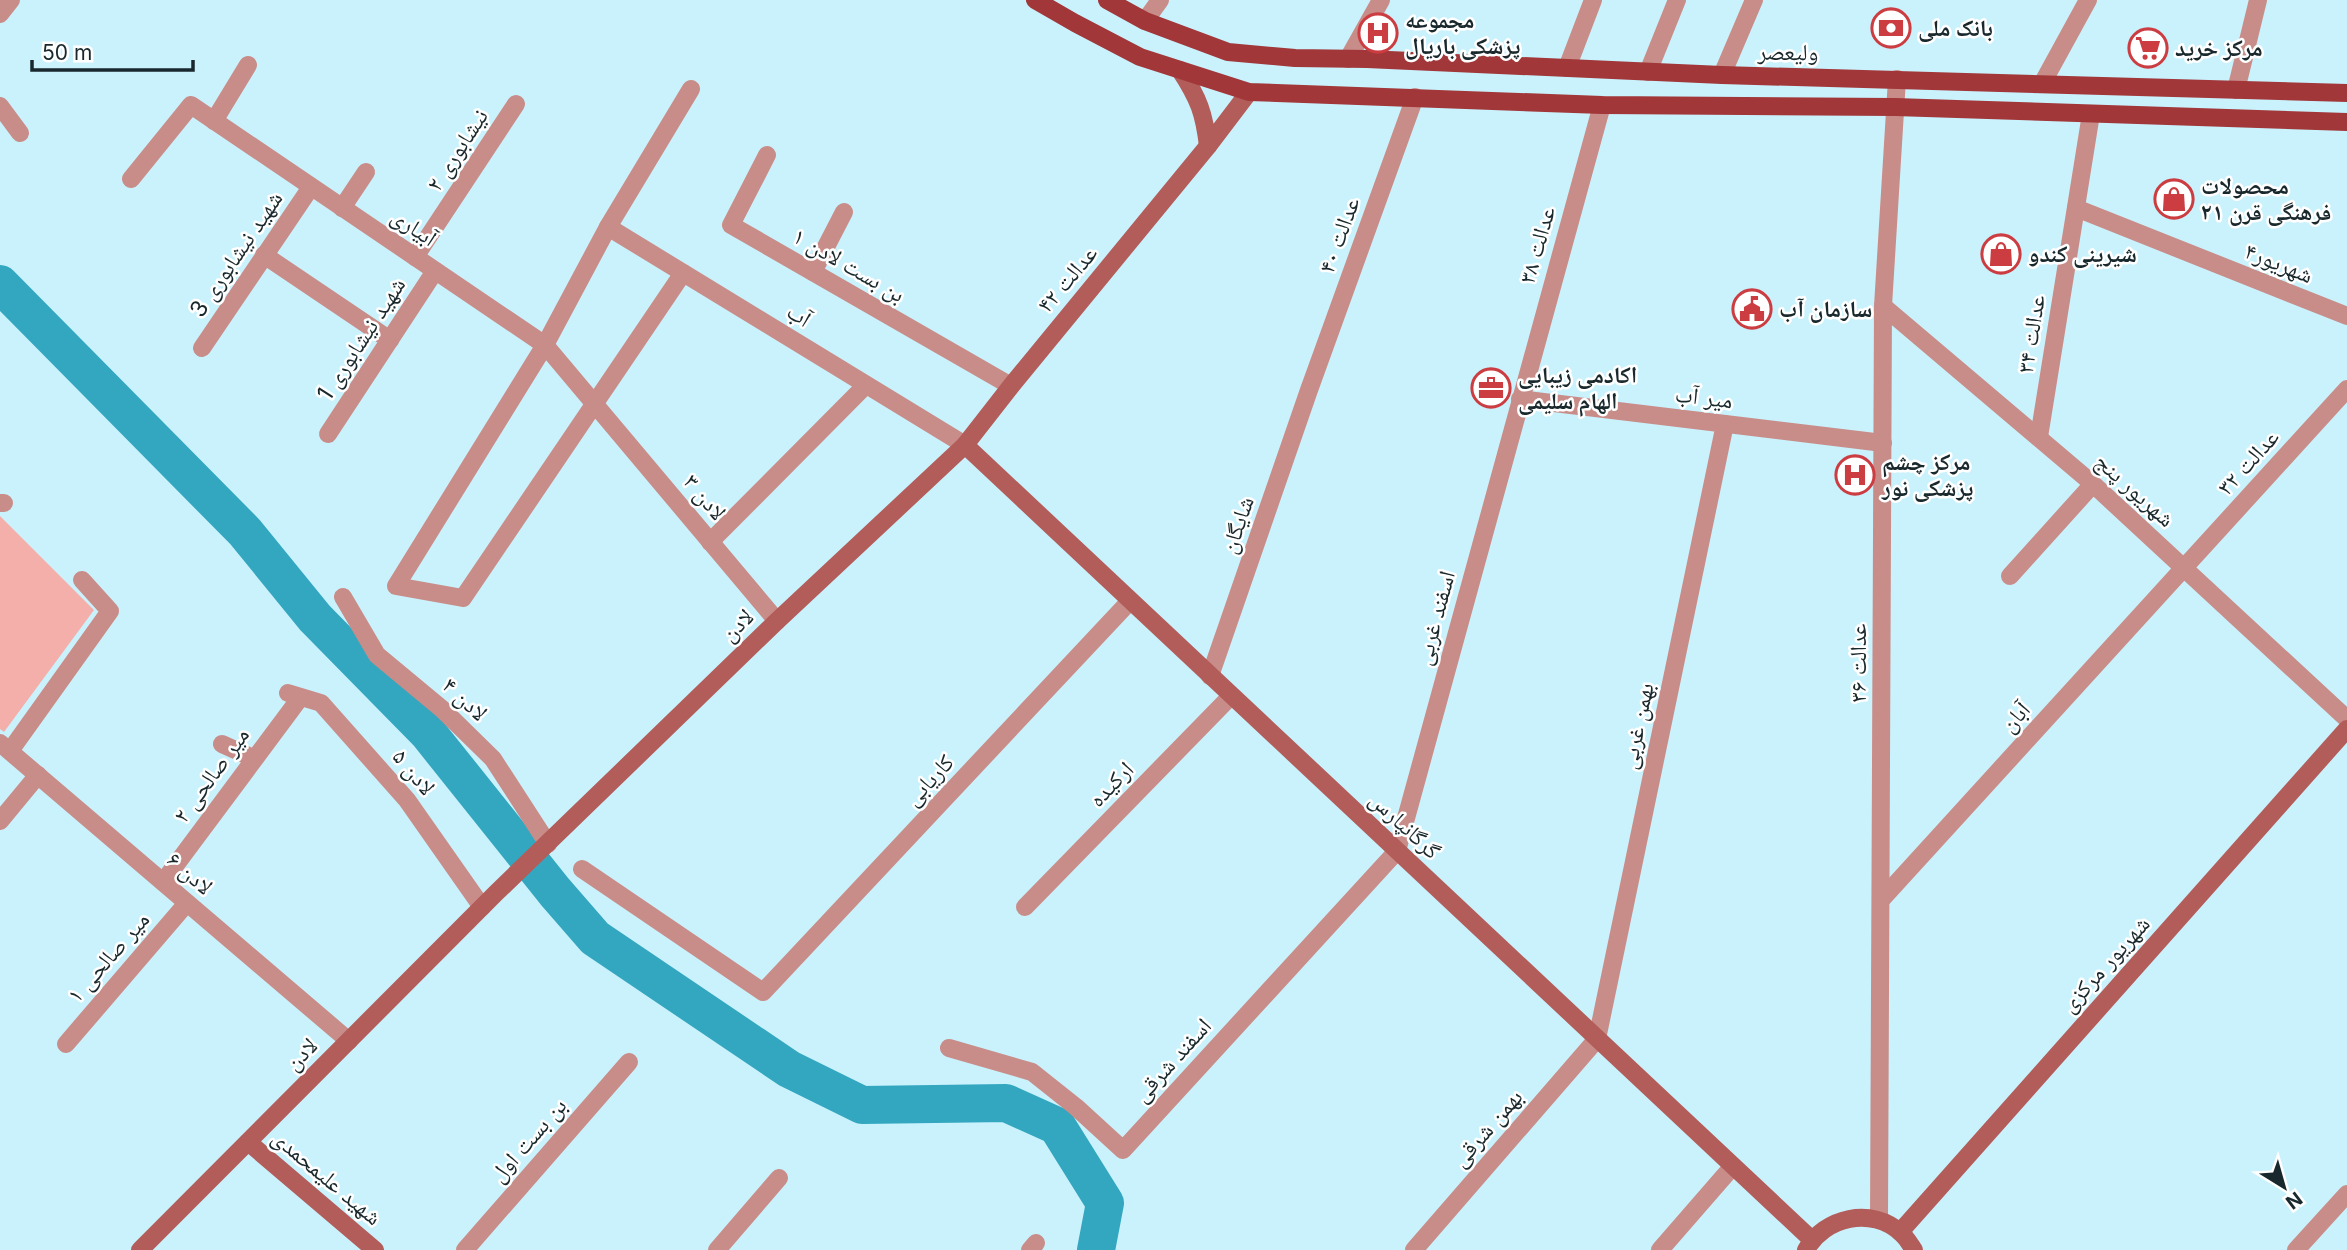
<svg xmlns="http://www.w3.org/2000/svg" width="2347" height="1250" font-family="Inter,'Noto Naskh Arabic',sans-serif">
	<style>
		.green { fill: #f4afab }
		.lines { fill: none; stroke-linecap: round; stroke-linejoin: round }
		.river { stroke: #33a7bf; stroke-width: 38 }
		.minor { stroke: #c98d89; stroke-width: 18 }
		.tertiary { stroke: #c98d89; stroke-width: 18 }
		.secondary { stroke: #b35d5a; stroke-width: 18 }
		.primary { stroke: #a13739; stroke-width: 18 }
		.labels { text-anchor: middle; stroke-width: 5; stroke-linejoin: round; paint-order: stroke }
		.poi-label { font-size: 23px; font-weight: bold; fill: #19282c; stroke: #fff; text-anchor: start }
		.street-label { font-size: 23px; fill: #19282c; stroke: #fff }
	</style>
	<rect width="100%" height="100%" fill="#caf2fd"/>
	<!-- green -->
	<polygon class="green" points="0,516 94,610 4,732 0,729"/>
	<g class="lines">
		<!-- river -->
		<polyline class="river" points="0,284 245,532 315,618 428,733 555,892 595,938 789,1069 862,1105 1006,1103 1057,1126 1105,1203 1096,1250"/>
		<!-- minor -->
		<g class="minor">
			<polyline points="1145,21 1160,0"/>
			<polyline points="1348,59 1381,0"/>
			<polyline points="1567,68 1593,0"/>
			<polyline points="1648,72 1677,0"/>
			<polyline points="1722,75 1754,0"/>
			<polyline points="2042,84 2088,0"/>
			<polyline points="2236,90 2258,0"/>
			<polyline points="0,106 20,133"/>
			<polyline points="214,121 248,65"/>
			<polyline points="767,155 731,225 1011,386"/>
			<polyline points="131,179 191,105 545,345 777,621"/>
			<polyline points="342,208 366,172"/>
			<polyline points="2076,208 2347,316"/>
			<polyline points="608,227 965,445"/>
			<polyline points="264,255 390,340"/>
			<polyline points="415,257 516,104"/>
			<polyline points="813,272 844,212"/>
			<polyline points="683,273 463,598 396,586 545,345 608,227 691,89"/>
			<polyline points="1883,306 2093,484 2347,719"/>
			<polyline points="202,348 311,187"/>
			<polyline points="1520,399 1883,443"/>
			<polyline points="328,434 435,271"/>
			<polyline points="2039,437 2091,114"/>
			<polyline points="0,503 4,503"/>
			<polyline points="710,542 866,385"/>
			<polyline points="2010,576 2093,484"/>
			<polyline points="343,597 377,655 442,709 493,759 548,844"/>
			<polyline points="1210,676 1309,390 1415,97"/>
			<polyline points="288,693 321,703 407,800 482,907"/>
			<polyline points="0,743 349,1041"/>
			<polyline points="222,744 253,758"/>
			<polyline points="10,751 110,611 82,580"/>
			<polyline points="0,821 38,775"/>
			<polyline points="582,869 763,992 1130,601"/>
			<polyline points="163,882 300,698"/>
			<polyline points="1881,900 2347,389"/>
			<polyline points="1025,907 1231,696"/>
			<polyline points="66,1044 187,903"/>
			<polyline points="949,1048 1032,1072 1076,1107 1123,1150 1397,851 1602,105"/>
			<polyline points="1879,1220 1883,306 1897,79"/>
			<polyline points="465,1250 629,1062"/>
			<polyline points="717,1250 779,1178"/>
			<polyline points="1030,1250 1036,1243"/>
			<polyline points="1414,1250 1597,1039 1725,424"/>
			<polyline points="1660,1250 1733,1166"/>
			<polyline points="2296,1250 2347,1194"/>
		</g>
		<!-- tertiary -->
		<polyline class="tertiary" points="0,14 11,0"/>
		<!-- secondary -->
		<g class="secondary">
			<path d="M 1180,70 C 1199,99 1204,113 1208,146 L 1249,92"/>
			<polyline points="965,445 1811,1239"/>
			<polyline points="248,1142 375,1250"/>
			<polyline points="1900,1232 2347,729"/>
			<polyline points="140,1250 496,893 777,621 965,445 1011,386 1208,146"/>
			<path d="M 1806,1250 C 1824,1217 1872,1206 1901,1233 C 1906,1237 1910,1244 1914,1250"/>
		</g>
		<!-- primary -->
		<g class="primary">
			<polyline points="1035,0 1075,23 1140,57 1249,92 1602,105 1895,107 2347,122"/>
			<polyline points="1107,0 1145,21 1228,52 1295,58 1367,59 1722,75 2347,93"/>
		</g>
	</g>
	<!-- icons -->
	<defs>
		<g id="bank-ring" transform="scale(2.0125)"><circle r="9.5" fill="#fff" stroke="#cc3d42" stroke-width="1.5"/><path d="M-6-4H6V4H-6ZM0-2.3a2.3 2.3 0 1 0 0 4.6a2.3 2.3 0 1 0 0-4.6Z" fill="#cc3d42"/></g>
		<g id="hospital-ring" transform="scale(2.0125)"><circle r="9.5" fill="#fff" stroke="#cc3d42" stroke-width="1.5"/><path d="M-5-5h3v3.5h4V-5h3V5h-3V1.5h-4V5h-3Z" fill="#cc3d42"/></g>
		<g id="supermarket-ring" transform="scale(2.0125)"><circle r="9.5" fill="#fff" stroke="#cc3d42" stroke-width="1.5"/><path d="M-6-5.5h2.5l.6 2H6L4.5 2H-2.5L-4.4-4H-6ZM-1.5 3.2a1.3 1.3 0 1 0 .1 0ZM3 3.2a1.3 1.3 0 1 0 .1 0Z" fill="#cc3d42"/></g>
		<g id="shop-ring" transform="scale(2.0125)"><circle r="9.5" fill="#fff" stroke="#cc3d42" stroke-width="1.5"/><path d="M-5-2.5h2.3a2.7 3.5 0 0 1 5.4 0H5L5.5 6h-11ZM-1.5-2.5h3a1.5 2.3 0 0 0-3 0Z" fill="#cc3d42"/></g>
		<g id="civic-ring" transform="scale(2.0125)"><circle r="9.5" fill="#fff" stroke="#cc3d42" stroke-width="1.5"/><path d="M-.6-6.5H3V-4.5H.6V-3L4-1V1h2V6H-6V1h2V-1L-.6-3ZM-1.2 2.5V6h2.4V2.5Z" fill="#cc3d42"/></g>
		<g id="office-ring" transform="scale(2.0125)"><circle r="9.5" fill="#fff" stroke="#cc3d42" stroke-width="1.5"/><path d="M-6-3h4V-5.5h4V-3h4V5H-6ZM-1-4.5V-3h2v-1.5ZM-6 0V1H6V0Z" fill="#cc3d42"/></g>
	</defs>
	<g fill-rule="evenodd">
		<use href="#bank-ring" x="1891" y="28"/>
		<use href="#hospital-ring" x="1378" y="33"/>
		<use href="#supermarket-ring" x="2148" y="48"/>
		<use href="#shop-ring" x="2174" y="199"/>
		<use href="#shop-ring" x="2001" y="254"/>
		<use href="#civic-ring" x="1752" y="309"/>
		<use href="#office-ring" x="1491" y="388"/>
		<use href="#hospital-ring" x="1855" y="475"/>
	</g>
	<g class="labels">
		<!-- poi labels -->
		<g class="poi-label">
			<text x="1405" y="28">مجموعه<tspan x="1405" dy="26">پزشکی باریال</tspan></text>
			<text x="1918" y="36">بانک ملی</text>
			<text x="2175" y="56">مرکز خرید</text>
			<text x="2201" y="194">محصولات<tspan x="2201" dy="26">فرهنگی قرن ۲۱</tspan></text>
			<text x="2028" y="262">شیرینی کندو</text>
			<text x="1779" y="317">سازمان آب</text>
			<text x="1518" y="383">اکادمی زیبایی<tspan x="1518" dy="26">الهام سلیمی</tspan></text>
			<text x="1882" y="470">مرکز چشم<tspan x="1882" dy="26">پزشکی نور</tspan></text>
		</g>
		<!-- street labels -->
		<g class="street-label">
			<text transform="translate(1788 52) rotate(1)" y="8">ولیعصر</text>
			<text transform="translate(457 150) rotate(-57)" y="8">نیشابوری ۲</text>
			<text transform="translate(414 227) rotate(34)" y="8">آبیاری</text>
			<text transform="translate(1339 235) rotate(-70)" y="8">عدالت ۴۰</text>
			<text transform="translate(1537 245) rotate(-74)" y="8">عدالت ۳۸</text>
			<text transform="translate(236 254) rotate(-56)" y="8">شهید نیشابوری 3</text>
			<text transform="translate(2279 263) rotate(22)" y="8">شهریور۴</text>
			<text transform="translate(849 265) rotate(30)" y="8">۱ بن بست لادن</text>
			<text transform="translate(1067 279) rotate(-50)" y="8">عدالت ۴۲</text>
			<text transform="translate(799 315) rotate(32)" y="8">آب</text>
			<text transform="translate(2031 334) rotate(-81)" y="8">عدالت ۳۴</text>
			<text transform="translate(361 339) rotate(-57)" y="8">شهید نیشابوری 1</text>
			<text transform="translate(1704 397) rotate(7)" y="8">میر آب</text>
			<text transform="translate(2248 462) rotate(-48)" y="8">عدالت ۳۲</text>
			<text transform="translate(2135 490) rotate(42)" y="8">شهریور پنج</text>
			<text transform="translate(705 497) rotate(50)" y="8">۳ لادن</text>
			<text transform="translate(1237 525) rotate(-71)" y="8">شایگان</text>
			<text transform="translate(1435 618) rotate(-75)" y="8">اسفند غربی</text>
			<text transform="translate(737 625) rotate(-44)" y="8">لادن</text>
			<text transform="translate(1858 663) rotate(-90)" y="8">عدالت ۳۶</text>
			<text transform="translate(465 699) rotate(43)" y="8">۴ لادن</text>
			<text transform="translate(2015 717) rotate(-48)" y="8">آبان</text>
			<text transform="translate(1637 726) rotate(-78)" y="8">بهمن غربی</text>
			<text transform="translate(414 772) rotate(50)" y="8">۵ لادن</text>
			<text transform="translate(211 775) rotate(-54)" y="8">۲ میر صالحی</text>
			<text transform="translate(929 780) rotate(-47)" y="8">کاریابی</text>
			<text transform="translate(1111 784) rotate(-46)" y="8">ارکیده</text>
			<text transform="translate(1405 825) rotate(43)" y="8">گرگانپارس</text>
			<text transform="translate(190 873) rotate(41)" y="8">۶ لادن</text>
			<text transform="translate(108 957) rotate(-49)" y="8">۱ میر صالحی</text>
			<text transform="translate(2105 964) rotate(-48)" y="8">شهریور مرکزی</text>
			<text transform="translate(301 1054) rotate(-45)" y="8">لادن</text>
			<text transform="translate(1172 1060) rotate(-48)" y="8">اسفند شرقی</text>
			<text transform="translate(1487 1128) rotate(-49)" y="8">بهمن شرقی</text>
			<text transform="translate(528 1140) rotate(-49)" y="8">بن بست اول</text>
			<text transform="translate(327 1177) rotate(40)" y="8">شهید علیمحمدی</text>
		</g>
	</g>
	<!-- north arrow -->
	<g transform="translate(2284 1187) rotate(143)" stroke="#ffffff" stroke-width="5" paint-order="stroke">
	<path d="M0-5L12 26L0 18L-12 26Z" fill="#19282c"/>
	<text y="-10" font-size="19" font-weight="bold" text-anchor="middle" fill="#19282c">N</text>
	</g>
	<!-- scale -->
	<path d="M32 60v10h161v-10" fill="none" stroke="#19282c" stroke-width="3.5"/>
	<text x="42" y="60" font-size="21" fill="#19282c" stroke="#ffffff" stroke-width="5" paint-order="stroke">50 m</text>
</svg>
